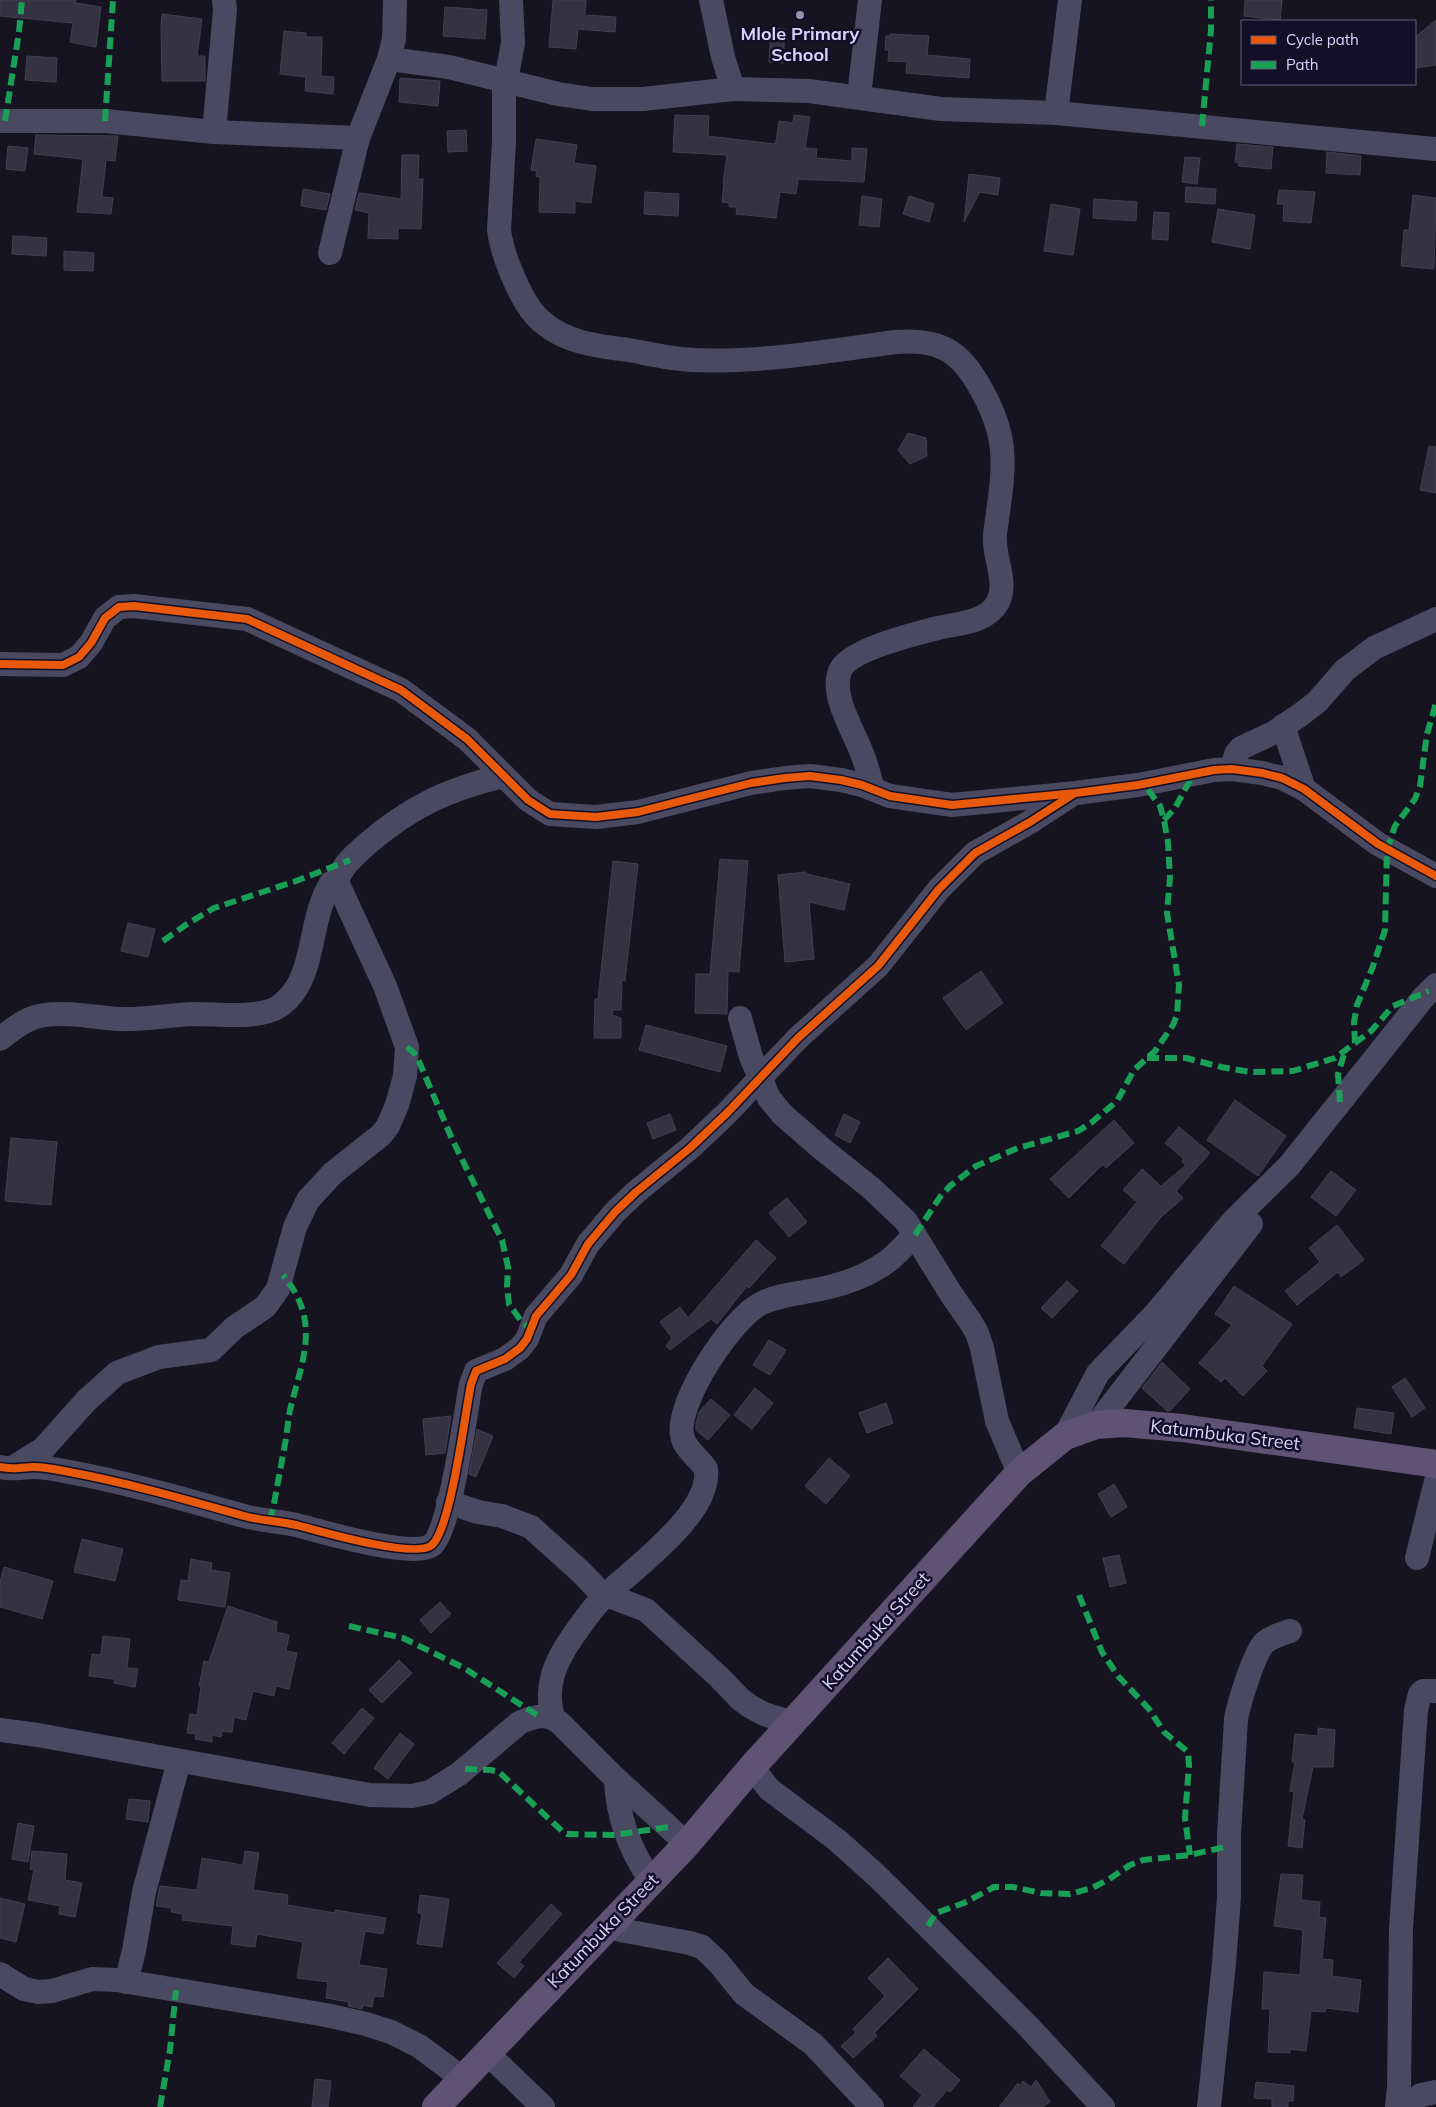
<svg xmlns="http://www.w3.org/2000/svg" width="1436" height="2107" font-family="Mulish,sans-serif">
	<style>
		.building { fill: #343243; stroke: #433f54 }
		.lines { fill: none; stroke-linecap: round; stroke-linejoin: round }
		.minor { stroke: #4a4962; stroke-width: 24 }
		.major { stroke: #5e5373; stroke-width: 28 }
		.quiet { stroke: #1a9f57; stroke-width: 6; stroke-dasharray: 12 6; stroke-linecap: butt }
		.cycleway-casing { stroke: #130f26; stroke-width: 11 }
		.cycleway { stroke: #e8590c; stroke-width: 8 }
		.poi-dot { fill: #9591b1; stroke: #130f26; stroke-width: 2 }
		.labels { text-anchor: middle; stroke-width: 5; stroke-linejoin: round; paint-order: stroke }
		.poi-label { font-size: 18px; font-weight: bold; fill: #d9d4ff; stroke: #130f26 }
		.street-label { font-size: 18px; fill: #d9d4ff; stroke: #130f26 }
	</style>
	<rect width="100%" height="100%" fill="#161421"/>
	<!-- building -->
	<g class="building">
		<polygon points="0,0 76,0 75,3 101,7 96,47 70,42 73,23 0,16"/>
		<polygon points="553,0 586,0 585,15 616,17 615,32 578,29 576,49 549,47"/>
		<polygon points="1245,0 1282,0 1280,20 1244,16"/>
		<polygon points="445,7 487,10 485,39 443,36"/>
		<polygon points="162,14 202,19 197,56 205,56 205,81 162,81 161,26"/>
		<polygon points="1436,20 1436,65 1415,68 1415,37"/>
		<polygon points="771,28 785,29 783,63 769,62"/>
		<polygon points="284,31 306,33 306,37 322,37 321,76 334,77 333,94 305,91 306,77 280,74"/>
		<polygon points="890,34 929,36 927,55 970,59 969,78 906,73 907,62 888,61 889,50 885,50 886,36 889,36"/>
		<polygon points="27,56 57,58 56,82 25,80"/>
		<polygon points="400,78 440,81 438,106 399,102"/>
		<polygon points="675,115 709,116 708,136 774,144 776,142 779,121 793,123 794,115 810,117 805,148 817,149 816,158 852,161 852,148 867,149 864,182 798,179 796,194 780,192 776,218 736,214 737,207 729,207 729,203 722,202 724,183 723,183 727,155 673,152"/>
		<polygon points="466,130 467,151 448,152 447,131"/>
		<polygon points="36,135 118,136 115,161 106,160 102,197 113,198 111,214 77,212 83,159 34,154"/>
		<polygon points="536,139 577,145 574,163 596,166 591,203 575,201 575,213 539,212 540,177 536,176 537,171 531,170"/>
		<polygon points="1237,144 1273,147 1271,169 1238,166 1239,163 1235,162"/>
		<polygon points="8,146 28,148 25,171 6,169"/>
		<polygon points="1327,152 1361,156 1360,175 1326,173"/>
		<polygon points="402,155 419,155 418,179 423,179 421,229 398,228 398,239 368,238 369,213 355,210 359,193 401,199"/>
		<polygon points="1185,157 1200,158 1197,184 1182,182"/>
		<polygon points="969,174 1000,178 998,195 980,192 964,222"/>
		<polygon points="1186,187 1216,189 1215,204 1185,202"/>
		<polygon points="303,189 330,194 326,210 301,206"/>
		<polygon points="1279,190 1315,192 1311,223 1283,221 1284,204 1277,204"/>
		<polygon points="645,192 679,194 678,216 644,214"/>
		<polygon points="1413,195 1436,198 1434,269 1401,266 1404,230 1409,230"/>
		<polygon points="862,196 882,199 879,227 859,225"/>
		<polygon points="909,196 934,204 929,222 903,214"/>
		<polygon points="1094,199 1137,202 1136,221 1093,218"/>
		<polygon points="1051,204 1080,209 1073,255 1044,251"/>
		<polygon points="1218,209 1255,215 1250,249 1212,242"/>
		<polygon points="1154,212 1169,213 1168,240 1152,239"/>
		<polygon points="13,236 47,238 46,256 12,254"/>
		<polygon points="64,251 94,253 93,271 64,270"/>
		<polygon points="908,433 926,438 927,456 910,464 898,450"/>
		<polygon points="1429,446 1436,447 1436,493 1420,490"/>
		<polygon points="720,859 748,861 739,972 728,971 727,1014 695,1013 696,974 710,974"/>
		<polygon points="613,861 638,864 625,981 622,980 621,1010 613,1010 612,1015 621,1018 621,1038 594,1038 595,999 598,999"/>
		<polygon points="806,872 807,874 850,884 844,910 809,902 814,959 785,962 778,875"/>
		<polygon points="128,923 155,929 148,957 121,951"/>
		<polygon points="981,971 1003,1003 966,1030 943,998"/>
		<polygon points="646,1025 727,1046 720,1072 639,1050"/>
		<polygon points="1235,1100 1286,1136 1258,1176 1207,1140"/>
		<polygon points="670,1114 676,1130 653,1139 647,1123"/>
		<polygon points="844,1114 860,1122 850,1143 835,1135"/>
		<polygon points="1114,1120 1134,1143 1106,1168 1103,1164 1069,1198 1050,1179"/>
		<polygon points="1179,1127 1210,1153 1176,1191 1183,1198 1161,1217 1124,1264 1101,1246 1137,1202 1123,1190 1142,1169 1161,1186 1186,1165 1182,1162 1184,1159 1165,1143"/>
		<polygon points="11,1138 57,1142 51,1205 5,1201"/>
		<polygon points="1331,1171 1356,1190 1336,1216 1311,1197"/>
		<polygon points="787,1198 807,1222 789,1237 769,1213"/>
		<polygon points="1337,1225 1364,1260 1341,1277 1338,1272 1297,1305 1285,1291 1320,1262 1309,1248"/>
		<polygon points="756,1240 776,1258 749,1288 747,1286 717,1324 711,1319 670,1350 666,1346 672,1338 660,1322 680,1307 688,1318"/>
		<polygon points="1067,1281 1078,1291 1052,1318 1041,1308"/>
		<polygon points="1234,1286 1292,1324 1262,1366 1267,1371 1243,1396 1225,1378 1221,1382 1199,1363 1232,1325 1215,1314"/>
		<polygon points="769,1340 786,1350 770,1375 753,1365"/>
		<polygon points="1162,1362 1190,1389 1170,1411 1167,1411 1142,1388"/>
		<polygon points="1405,1378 1425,1408 1412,1417 1392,1387"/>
		<polygon points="755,1388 773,1403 752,1429 734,1415"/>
		<polygon points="711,1399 730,1415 708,1440 696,1430 696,1423 699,1412"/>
		<polygon points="886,1403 893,1423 867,1433 859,1413"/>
		<polygon points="1357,1408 1394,1413 1391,1434 1354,1428"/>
		<polygon points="451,1416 445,1453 426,1455 423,1419"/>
		<polygon points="477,1429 493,1436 476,1477 469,1474"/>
		<polygon points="829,1458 850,1476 826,1504 805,1486"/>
		<polygon points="1114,1484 1127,1507 1111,1517 1098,1494"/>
		<polygon points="82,1539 123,1549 115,1581 74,1572"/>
		<polygon points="1119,1555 1126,1583 1110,1587 1103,1558"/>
		<polygon points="191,1559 212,1563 211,1570 230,1573 225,1607 178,1600 181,1580 188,1581"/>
		<polygon points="4,1567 53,1581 42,1619 0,1607 0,1582"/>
		<polygon points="440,1602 451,1614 431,1633 420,1620"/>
		<polygon points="228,1606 277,1622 276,1632 289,1635 286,1651 297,1653 289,1689 276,1686 274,1696 253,1691 246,1720 234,1717 232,1732 222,1731 221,1737 212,1735 212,1742 195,1739 196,1734 187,1733 190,1714 197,1715 201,1686 199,1686 204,1661 209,1662"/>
		<polygon points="103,1636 130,1639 127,1668 138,1669 135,1687 114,1683 115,1679 89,1676 92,1654 101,1655"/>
		<polygon points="399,1660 412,1673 382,1703 369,1690"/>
		<polygon points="362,1708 374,1718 344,1754 332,1743"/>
		<polygon points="1318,1728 1335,1730 1333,1767 1313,1767 1302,1819 1305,1820 1302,1848 1288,1846 1294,1792 1290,1791 1295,1762 1292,1762 1295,1734 1318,1736"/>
		<polygon points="400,1733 414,1744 388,1779 374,1768"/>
		<polygon points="129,1799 150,1801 148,1822 126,1819"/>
		<polygon points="18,1823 34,1826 28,1862 12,1859"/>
		<polygon points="32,1851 67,1854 65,1880 82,1883 75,1917 59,1914 60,1906 28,1900 34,1870 30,1869"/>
		<polygon points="245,1851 259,1853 253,1890 288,1895 287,1905 335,1913 335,1910 386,1918 383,1934 365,1931 359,1965 387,1969 383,1997 374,1996 372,2007 363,2005 362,2009 348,2006 349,2002 326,1998 328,1982 297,1978 303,1942 257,1934 255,1947 231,1944 233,1926 182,1920 183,1914 171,1912 172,1908 156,1906 160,1886 197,1890 202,1858 243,1865"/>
		<polygon points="1281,1874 1303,1875 1301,1900 1320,1902 1319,1917 1326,1918 1322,1959 1333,1960 1332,1976 1361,1980 1358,2012 1326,2008 1325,2012 1311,2011 1306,2051 1290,2049 1290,2053 1268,2052 1270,2009 1262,2009 1264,1972 1300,1975 1303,1930 1274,1926"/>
		<polygon points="420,1895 449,1899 442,1947 417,1944 422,1914 418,1913"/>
		<polygon points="0,1898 25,1904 16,1942 0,1938"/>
		<polygon points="551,1904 562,1914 519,1962 524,1966 514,1978 497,1963"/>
		<polygon points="888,1958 918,1989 874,2033 877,2036 853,2058 841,2046 856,2033 853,2029 885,1996 868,1978"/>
		<polygon points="924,2049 960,2080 950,2092 947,2090 933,2107 913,2107 922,2095 900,2076"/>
		<polygon points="315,2079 331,2081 328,2107 312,2107"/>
		<polygon points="1036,2080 1050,2102 1042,2107 999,2107 1018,2083 1020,2085 1023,2081 1031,2087"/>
		<polygon points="1256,2082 1294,2086 1293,2101 1288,2101 1288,2107 1272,2107 1272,2099 1254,2098"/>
	</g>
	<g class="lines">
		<!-- minor -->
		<g class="minor">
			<path d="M 511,0 L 513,43 L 504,91 L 504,141 L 499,230 C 502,255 522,305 541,321 C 566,343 597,346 629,350 C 650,354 671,359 693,360 C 761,363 829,351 896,342 C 935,339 957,348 977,382 C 1009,435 1005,462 997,520 C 996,527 994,535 995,543 C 996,562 1007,583 998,602 C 987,623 958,623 938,628 C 915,634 848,650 840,671 C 830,696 855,733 863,756 C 867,767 870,778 873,789"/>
			<polyline points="711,0 723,57 733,89"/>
			<polyline points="389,59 449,67 558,94 592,99 643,99 733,89 809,91 941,109 1056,113 1436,149"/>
			<polyline points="859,96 870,0"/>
			<polyline points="1056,113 1070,0"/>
			<polyline points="0,121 105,121 214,132 358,138"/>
			<polyline points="214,132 225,10 224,0"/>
			<polyline points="330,253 358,138 389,59 394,39 395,0"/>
			<polyline points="0,664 63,665 79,657 91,643 105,618 119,607 134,606 247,619 401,690 467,739 528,800 550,814 596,817 638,812 751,783 785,778 810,776 841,780 862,785 890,796 952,805 1076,793 1138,785 1214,770 1232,769 1262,773 1282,778 1304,789 1378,844 1436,876"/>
			<polyline points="1283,726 1304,789"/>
			<polyline points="1232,769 1236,754 1241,748 1275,732 1300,715 1317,702 1345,670 1374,648 1436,619"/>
			<polyline points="740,1018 751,1057 769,1098 782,1114 821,1148 871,1188 906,1221 951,1294 970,1321 977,1333 982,1348 997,1421 1019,1473"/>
			<path d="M 0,1039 C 11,1030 25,1019 39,1016 C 64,1011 93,1017 118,1019 C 143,1020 169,1015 194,1014 C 218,1014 246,1018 269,1011 C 278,1009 288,1000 293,993 C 315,964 310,917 331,883 L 337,882 C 342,865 354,856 367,844 C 410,807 448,789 503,776"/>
			<polyline points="1096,1425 1251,1224"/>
			<polyline points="1065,1436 1098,1373 1156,1313 1234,1220 1289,1166 1423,998 1436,985"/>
			<path d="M 0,1467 C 12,1470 22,1467 34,1467 C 43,1467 54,1469 64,1471 C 125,1482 184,1499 244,1516 C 262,1521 282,1521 300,1526 C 322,1532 416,1559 432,1545 C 451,1528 465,1414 471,1384 L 476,1371 L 505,1359 L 520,1348 L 527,1339 L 536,1316 L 571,1275 L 588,1244 L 615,1212 L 636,1192 L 690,1148 L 727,1113 L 798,1038 L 878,966 L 939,889 L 975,853 L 1030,822 L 1070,796"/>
			<polyline points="14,1467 43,1449 86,1401 117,1373 159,1357 211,1350 235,1327 265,1307 278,1289 295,1227 308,1200 333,1173 381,1135 388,1126 397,1105 405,1076 407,1047 385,986 337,882"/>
			<polyline points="448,1502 478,1512 502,1516 531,1527 581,1572 601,1593 646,1610 720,1678 740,1699 751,1707 764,1714 793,1723"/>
			<polyline points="1417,1558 1436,1481"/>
			<path d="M 553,1718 C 544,1686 555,1662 573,1636 C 584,1621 593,1606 607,1594 C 635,1567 712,1513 706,1469 C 699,1458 684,1449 682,1435 C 676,1402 732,1317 762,1303 C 781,1294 801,1293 821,1289 C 844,1284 869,1275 888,1261 C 898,1253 906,1243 915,1235"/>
			<path d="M 0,1730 L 38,1735 L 370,1795 L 412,1796 L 430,1792 L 459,1774 L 519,1723 C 534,1716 548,1712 561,1724 L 616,1779 L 687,1844"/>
			<polyline points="752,1767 769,1789 837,1840 877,1876 1026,2024 1103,2107"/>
			<path d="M 616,1779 C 617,1817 630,1850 651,1881"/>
			<polyline points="611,1922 620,1930 690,1943 702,1947 718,1962 744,1994 813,2044 872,2107"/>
			<polyline points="0,1974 24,1989 38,1992 52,1991 92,1979 117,1980 326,2015 366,2024 391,2032 419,2046 462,2078"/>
			<polyline points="126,1982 134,1951 144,1892 179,1761"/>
			<polyline points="487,2053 543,2107"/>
			<path d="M 1209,2107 L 1224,1963 L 1229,1897 L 1229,1834 L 1236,1719 C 1239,1703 1254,1653 1265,1642 C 1273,1636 1281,1634 1290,1631"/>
			<polyline points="1397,2107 1399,2088 1401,1928 1416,1710 1420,1694 1423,1691 1436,1691"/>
			<polyline points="1404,2107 1421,2095 1436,2092"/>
		</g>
		<!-- major -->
		<polyline class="major" points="436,2107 687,1844 752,1767 1019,1473 1065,1436 1096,1425 1124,1423 1182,1428 1436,1464"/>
		<!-- quiet -->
		<g class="quiet">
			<polyline points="5,121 19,32 22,0"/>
			<polyline points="105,121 113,0"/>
			<polyline points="1202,126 1211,30 1211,0"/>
			<polyline points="1164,820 1175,808 1193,775"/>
			<polyline points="163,941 187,924 214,908 296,881 350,860"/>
			<polyline points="1355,1043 1354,1022 1357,1005 1372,969 1385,930 1387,850 1395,826 1415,799 1420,786 1427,734 1436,703"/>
			<polyline points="407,1047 414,1053 418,1059 452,1139 502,1240 508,1267 507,1287 509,1304 521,1321 530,1329"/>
			<polyline points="1147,1058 1186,1058 1221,1067 1250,1072 1293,1071 1335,1058 1371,1031 1393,1006 1429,991"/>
			<polyline points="1340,1102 1338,1074 1345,1051"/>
			<polyline points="915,1235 940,1197 950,1186 976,1166 1018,1148 1078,1131 1091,1123 1117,1101 1134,1070 1155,1051 1173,1025 1177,1015 1179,985 1167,913 1170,878 1168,842 1164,820 1160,806 1146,787 1141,785"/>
			<path d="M 269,1521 L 273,1509 C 277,1487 281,1466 285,1444 C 287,1433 288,1421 290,1410 C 302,1360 322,1322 283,1275"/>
			<polyline points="1079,1595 1102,1652 1118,1676 1149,1709 1164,1732 1188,1752 1189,1765 1185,1818 1190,1855"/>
			<polyline points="349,1626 403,1638 464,1668 540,1717"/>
			<polyline points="465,1769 491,1770 499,1772 563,1832 567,1834 613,1835 669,1827"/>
			<polyline points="928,1926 936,1913 964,1903 994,1887 1013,1887 1041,1893 1070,1894 1092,1888 1108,1880 1130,1865 1143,1860 1190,1855 1229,1846"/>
			<polyline points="160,2107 170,2050 176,1990"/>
		</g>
		<!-- cycleway casing -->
		<g class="cycleway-casing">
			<g id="cycleway">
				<polyline points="0,664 63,665 79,657 91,643 105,618 119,607 134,606 247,619 401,690 467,739 528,800 550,814 596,817 638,812 751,783 785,778 810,776 841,780 862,785 890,796 952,805 1076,793 1138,785 1214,770 1232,769 1262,773 1282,778 1304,789 1378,844 1436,876"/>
				<path d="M 0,1467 C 12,1470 22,1467 34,1467 C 43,1467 54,1469 64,1471 C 125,1482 184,1499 244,1516 C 262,1521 282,1521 300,1526 C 322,1532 416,1559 432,1545 C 451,1528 465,1414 471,1384 L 476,1371 L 505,1359 L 520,1348 L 527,1339 L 536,1316 L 571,1275 L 588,1244 L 615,1212 L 636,1192 L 690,1148 L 727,1113 L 798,1038 L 878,966 L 939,889 L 975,853 L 1030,822 L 1072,795"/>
			</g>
		</g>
		<!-- cycleway -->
		<use href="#cycleway" class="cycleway"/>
	</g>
	<!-- markers -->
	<circle class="poi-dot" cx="800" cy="15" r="5"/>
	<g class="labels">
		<!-- poi labels -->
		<g class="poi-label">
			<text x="800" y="40">Mlole Primary<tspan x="800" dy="21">School</tspan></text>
		</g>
		<!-- street labels -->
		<g class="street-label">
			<text transform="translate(1225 1435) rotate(7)" y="6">Katumbuka Street</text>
			<text transform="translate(876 1631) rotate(-48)" y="6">Katumbuka Street</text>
			<text transform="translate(603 1931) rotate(-46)" y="6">Katumbuka Street</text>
		</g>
	</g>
	<!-- legend -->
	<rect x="1241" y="20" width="175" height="65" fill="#130f26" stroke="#625e7d"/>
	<rect x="1251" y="36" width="25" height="8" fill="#e8590c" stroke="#625e7d"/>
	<text x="1286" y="45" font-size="15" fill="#d9d4ff">Cycle path</text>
	<rect x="1251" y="61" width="25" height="8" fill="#1a9f57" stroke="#625e7d"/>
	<text x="1286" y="70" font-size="15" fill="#d9d4ff">Path</text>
</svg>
